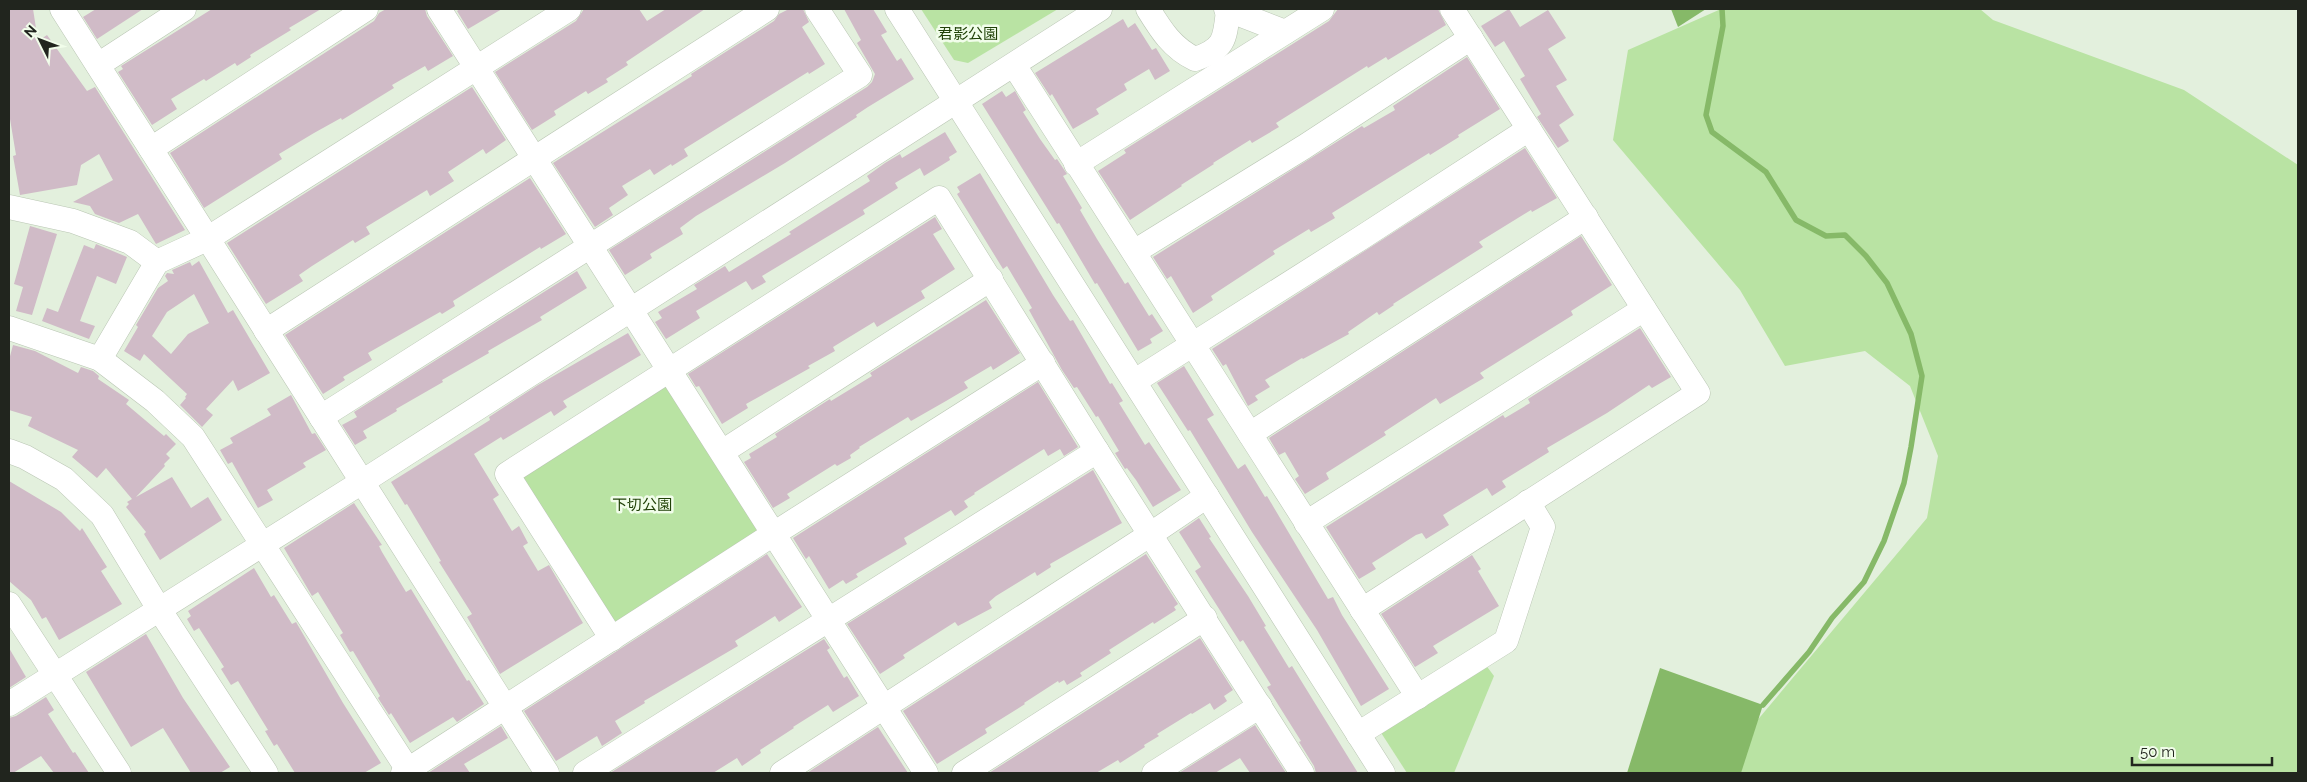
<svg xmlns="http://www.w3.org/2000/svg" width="2307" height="782" font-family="Raleway,'Noto Sans JP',sans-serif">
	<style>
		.green { fill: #b9e3a3 }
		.water { fill: #86b968 }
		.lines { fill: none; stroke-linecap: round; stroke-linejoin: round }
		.stream { stroke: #86b968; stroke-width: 5.5 }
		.building { fill: #d0bbc7; fill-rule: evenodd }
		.minor-casing { stroke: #bac6b4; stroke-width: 25 }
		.minor { stroke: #fff; stroke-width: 24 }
		.labels { text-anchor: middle; stroke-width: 5; stroke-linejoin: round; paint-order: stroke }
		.park-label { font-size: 15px; fill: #214208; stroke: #f1fdea }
	</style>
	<rect width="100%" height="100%" fill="#e3f0dd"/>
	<!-- green -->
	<g class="green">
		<polygon points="921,9 1058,9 968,63 954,60"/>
		<polygon points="1721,9 1980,9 1993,20 2184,90 2298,165 2298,773 1736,773 1755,723 1927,518 1938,456 1910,386 1865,351 1785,366 1740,290 1613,140 1628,50"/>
		<polygon points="660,383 673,385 761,526 757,537 621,624 608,621 523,484 525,470"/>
		<polygon points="1482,660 1494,676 1454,773 1407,773 1378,728"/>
	</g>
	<!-- water -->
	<g class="water">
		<polygon points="1671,9 1706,9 1678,27"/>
		<polygon points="1660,668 1763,705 1741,773 1627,773"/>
	</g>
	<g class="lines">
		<!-- stream -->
		<polyline class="stream" points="1722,9 1723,26 1706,115 1712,132 1766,172 1796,220 1826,236 1845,235 1866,256 1887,283 1911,334 1922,376 1911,447 1904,483 1884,541 1864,582 1832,618 1809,652 1763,705"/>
	</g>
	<!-- building -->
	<g class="building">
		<polygon points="9,9 33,9 38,41 47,35 87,91 95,87 185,230 156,244 138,214 119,223 95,214 90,206 73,202 113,180 99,154 81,165 77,185 20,195 13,156 16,155 9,113"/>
		<polygon points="96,9 143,9 97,39 83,17"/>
		<polygon points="212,9 321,9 289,28 291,30 250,55 251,57 237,66 235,63 206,81 204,79 171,99 177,109 152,125 118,72 123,69 121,66"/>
		<polygon points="386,9 425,9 427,16 453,56 428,71 425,66 392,85 394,88 342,120 341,118 314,133 279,154 282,159 204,208 170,153 374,21 379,13"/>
		<polygon points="460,9 502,9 468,29 457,11"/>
		<polygon points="584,9 639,9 647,21 666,9 705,9 626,62 628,65 606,79 608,82 588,94 586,91 554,111 556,115 532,130 495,72 576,21"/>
		<polygon points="789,9 803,9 809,22 802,27 825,64 809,74 808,72 684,149 688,156 672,166 671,164 654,175 650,169 622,186 628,195 609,208 613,215 595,227 553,163 692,76 691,74 774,21 779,14"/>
		<polygon points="844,9 873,9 887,32 881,35 897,61 901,58 914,79 868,107 856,115 857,117 785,163 696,216 680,228 683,234 650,254 652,258 625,275 609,250 867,87 872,82 875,74 857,43 861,40"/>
		<polygon points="1338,9 1438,9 1446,25 1388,60 1386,57 1368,68 1367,66 1276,123 1279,127 1252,143 1250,140 1213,163 1214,164 1181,185 1182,186 1130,220 1098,171 1126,153 1124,150 1329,21"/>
		<polygon points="1509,9 1520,27 1548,10 1566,38 1548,49 1567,80 1556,86 1574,115 1559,125 1569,141 1558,148 1537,117 1541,114 1520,79 1525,76 1504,41 1495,47 1481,26"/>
		<polygon points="1123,19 1128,28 1135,23 1152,50 1156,48 1170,71 1155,80 1149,69 1124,84 1127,90 1096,109 1099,114 1073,129 1052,94 1050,96 1035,73"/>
		<polygon points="1467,57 1500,109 1458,135 1459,137 1430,155 1429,153 1332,213 1335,218 1311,232 1309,229 1273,251 1275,254 1211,296 1213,300 1193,313 1171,276 1167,279 1153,257 1362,126 1364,128 1395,110 1393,106"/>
		<polygon points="472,87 506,140 486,154 483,149 448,172 454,181 430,196 427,190 366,227 370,234 355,243 353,240 312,266 299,275 303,281 266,304 227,243"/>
		<polygon points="1002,91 1006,97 1015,91 1026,110 1023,112 1040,139 1055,160 1057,159 1067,174 1063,176 1082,208 1080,210 1097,239 1125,284 1128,282 1149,316 1152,314 1163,331 1150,339 1152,343 1138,351 1097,283 1095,284 1059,223 1057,224 982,104"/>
		<polygon points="945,132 957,152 949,157 950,160 924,176 920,168 895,183 898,188 863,210 865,214 762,276 766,282 752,290 746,281 696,311 700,318 666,339 655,322 662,318 658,312 697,289 694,285 725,266 729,272 791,234 789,232 870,181 867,176 885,163 900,154 902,158"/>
		<polygon points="1525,148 1557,198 1532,212 1531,210 1479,242 1483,247 1393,304 1394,305 1379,315 1377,312 1348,332 1349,334 1303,359 1302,358 1265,380 1270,387 1255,396 1258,400 1248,406 1226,364 1223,366 1212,349"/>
		<polygon points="980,173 1053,295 1070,321 1073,320 1110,384 1112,383 1123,401 1119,403 1145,445 1149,442 1181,490 1153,507 1136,480 1127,468 1125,469 1115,453 1119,451 1098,416 1096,417 1077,387 1074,388 1062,370 1029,310 1032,308 1007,266 1003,269 957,194 960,192 957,187"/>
		<polygon points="530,178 566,234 541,249 540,247 453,301 455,306 442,314 440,312 368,353 372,360 343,377 345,380 323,394 285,335"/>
		<polygon points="935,217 942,229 933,234 955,269 921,291 925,298 877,327 874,322 833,347 835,351 808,366 810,368 746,404 748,408 722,424 699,386 696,387 688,374"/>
		<polygon points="30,226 57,234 32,315 16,311 23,287 14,284"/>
		<polygon points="1581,236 1612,285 1571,311 1573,315 1480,373 1484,378 1440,404 1436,398 1384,432 1386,435 1326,473 1329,479 1305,494 1295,479 1299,476 1285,452 1279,455 1269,438"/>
		<polygon points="96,244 127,257 116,284 97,276 80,321 95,326 89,339 42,321 47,308 58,312 84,245 94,249"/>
		<path d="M 199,261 L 228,313 L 233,310 L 270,373 L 238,391 L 233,380 L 206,409 L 213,415 L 202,427 L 180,405 L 186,398 L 185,397 L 187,394 L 144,354 L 140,361 L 124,351 L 138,327 L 136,325 L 158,288 L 168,281 L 165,276 L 167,273 L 174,274 L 172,270 L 190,262 L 192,266 ZM 194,294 L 209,323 L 188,334 L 171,354 L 152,336 L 167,312 Z"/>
		<polygon points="577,271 587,288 540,317 542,320 488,351 489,353 442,380 443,382 396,409 397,411 363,431 367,438 355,445 342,425 357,417 354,412"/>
		<polygon points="986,300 1020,353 993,370 991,366 964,382 968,388 946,401 911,421 908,417 859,447 860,448 850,455 851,458 837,466 835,464 787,494 790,498 773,508 744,462 751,458 749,454 777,437 775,434 830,399 831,401 872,376 870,373"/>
		<polygon points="1640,328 1671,377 1652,388 1649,385 1607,413 1547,448 1549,452 1502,481 1506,487 1492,496 1487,488 1443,515 1449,525 1426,539 1422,533 1416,535 1380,558 1372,563 1376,569 1359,579 1326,527 1503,415 1505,418 1530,403 1528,399"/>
		<polygon points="628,333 641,355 563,401 567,407 554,416 551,411 503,440 501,437 474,454 499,495 493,499 512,531 519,526 528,543 523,546 538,571 549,565 583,623 500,674 467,617 472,614 439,562 441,561 407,504 405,505 391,482 490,420 489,417 538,385"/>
		<polygon points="13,345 35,351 78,373 81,367 93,371 99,376 98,379 129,400 126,404 164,436 166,434 176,444 166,454 170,458 164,464 165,466 136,497 172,477 191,508 208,497 222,520 160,560 144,534 146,532 126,507 129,504 127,502 132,499 106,468 97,478 72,457 78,450 28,426 32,417 9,410 9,360"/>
		<polygon points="1184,366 1214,415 1207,419 1238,469 1245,464 1265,497 1267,496 1328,599 1333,597 1342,615 1389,689 1361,706 1317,630 1252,532 1190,430 1188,431 1157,383"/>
		<polygon points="1038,382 1078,447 1064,456 1060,449 1048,456 1044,449 974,493 975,494 964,501 968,507 955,516 951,510 904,538 907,544 856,574 858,577 846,584 843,580 829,589 809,556 806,559 793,538"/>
		<polygon points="291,395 312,434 315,433 326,450 303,463 306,467 267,490 273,500 258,508 232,462 228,464 220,450 233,443 230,438 271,415 267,409"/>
		<polygon points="1093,470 1122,523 1050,564 1051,567 1037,576 1035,572 996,596 989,602 992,608 958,626 955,622 903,655 905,658 880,674 847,624"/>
		<polygon points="9,481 61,512 80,531 82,528 107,567 101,571 122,604 59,640 46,617 42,619 31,600 9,581"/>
		<polygon points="354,503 382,545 379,546 382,552 406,592 411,589 467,681 469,680 484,704 457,722 453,717 410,743 391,713 389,715 378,698 380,696 353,651 350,652 340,635 343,633 318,592 312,596 284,548"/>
		<polygon points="1199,518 1211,537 1209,538 1248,596 1266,626 1264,627 1289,668 1292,666 1358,773 1316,773 1314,766 1299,742 1301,741 1267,687 1271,685 1243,640 1240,642 1195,571 1201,567 1179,532"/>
		<polygon points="767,554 802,607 779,622 775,616 735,641 738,646 644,701 645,703 615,721 622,733 602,746 597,736 556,761 524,711"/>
		<polygon points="1146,554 1178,604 1174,607 1176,610 1154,624 1153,622 1109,650 1111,653 1080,673 1082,676 1067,685 1064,680 1059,683 1058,681 1024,703 1025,704 985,729 987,733 937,764 903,711"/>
		<polygon points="1472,555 1481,569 1478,571 1499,606 1433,646 1438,653 1415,667 1381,614"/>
		<polygon points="254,568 271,597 274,595 292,624 296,622 343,703 381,763 364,773 295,773 277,744 274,746 265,731 268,730 238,681 231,685 221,669 224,667 199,628 194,631 187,619 191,616 188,611"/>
		<polygon points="146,634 183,698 230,767 220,773 191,773 163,728 131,747 86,672"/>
		<polygon points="1200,638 1233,690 1224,696 1227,701 1214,710 1210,703 1192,714 1191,713 1157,734 1159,736 1144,745 1145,747 1120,763 1118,760 1096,773 989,773"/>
		<polygon points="824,639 830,648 827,650 844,678 847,676 859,696 833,712 828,705 793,727 794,728 760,750 761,753 742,766 737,758 713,773 610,773"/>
		<polygon points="9,648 26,677 9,688"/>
		<polygon points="46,697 54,710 48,714 73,753 75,752 89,773 54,773 41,756 13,773 9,773 9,718 16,716"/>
		<polygon points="1255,725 1286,773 1250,773 1240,758 1215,773 1179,773"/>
		<polygon points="501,726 508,738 464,764 470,773 428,773"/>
		<polygon points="878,727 908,773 807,773"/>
	</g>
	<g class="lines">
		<!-- minor casing -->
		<g class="minor-casing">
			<g id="minor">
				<polyline points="62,9 547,773"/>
				<polyline points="439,9 926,773"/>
				<polyline points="897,9 1383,773"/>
				<path d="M 1148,9 C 1161,30 1172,48 1195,59 C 1225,49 1225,39 1228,10"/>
				<polyline points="1226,9 1285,32"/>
				<polyline points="98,65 184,9"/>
				<polyline points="1014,65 1418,697"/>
				<polyline points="151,149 366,9"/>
				<polyline points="1076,164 1322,9"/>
				<polyline points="9,207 73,221 130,242 157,262"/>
				<polyline points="1134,252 1304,147 1471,38"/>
				<polyline points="9,328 100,359 155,401 193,437 410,773"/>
				<polyline points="266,331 767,9"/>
				<polyline points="100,359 157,262 207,239 569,9"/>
				<polyline points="1135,381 1361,238 1529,129"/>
				<polyline points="321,417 860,75 817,9"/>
				<polyline points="1250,434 1586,217"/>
				<polyline points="9,451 25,457 64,479 102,515 159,609 266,773"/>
				<polyline points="722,452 991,279"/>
				<polyline points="1306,523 1644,309"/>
				<polyline points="9,604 119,773"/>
				<polyline points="1362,610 1698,393 1452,9"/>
				<polyline points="612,639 507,474 939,198 1097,451 1302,773"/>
				<polyline points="9,704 362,482 1100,9"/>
				<polyline points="1358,734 1506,641 1543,527 1528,502"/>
				<polyline points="403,773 775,533 1043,363"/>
				<polyline points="585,773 1097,451"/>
				<polyline points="782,773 1151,534 1207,496"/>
				<polyline points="964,773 1205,618"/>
				<polyline points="1154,773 1260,706"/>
			</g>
		</g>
		<!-- minor -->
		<use href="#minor" class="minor"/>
	</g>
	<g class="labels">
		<!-- park labels -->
		<g class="park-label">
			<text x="968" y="39">君影公園</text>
			<text x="642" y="510">下切公園</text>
		</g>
	</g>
	<!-- border -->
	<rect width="2307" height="782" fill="none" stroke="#21251e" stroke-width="20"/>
	<!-- north arrow -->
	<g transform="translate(40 40) rotate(312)" stroke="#f1fdea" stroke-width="4" paint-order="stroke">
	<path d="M0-4L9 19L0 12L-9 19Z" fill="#21251e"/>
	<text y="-8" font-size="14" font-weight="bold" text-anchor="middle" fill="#21251e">N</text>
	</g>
	<!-- scale -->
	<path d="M2132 757v8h140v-8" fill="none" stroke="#21251e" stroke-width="2.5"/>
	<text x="2140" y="757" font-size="15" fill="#21251e" stroke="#f1fdea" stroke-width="4" paint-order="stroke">50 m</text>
</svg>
